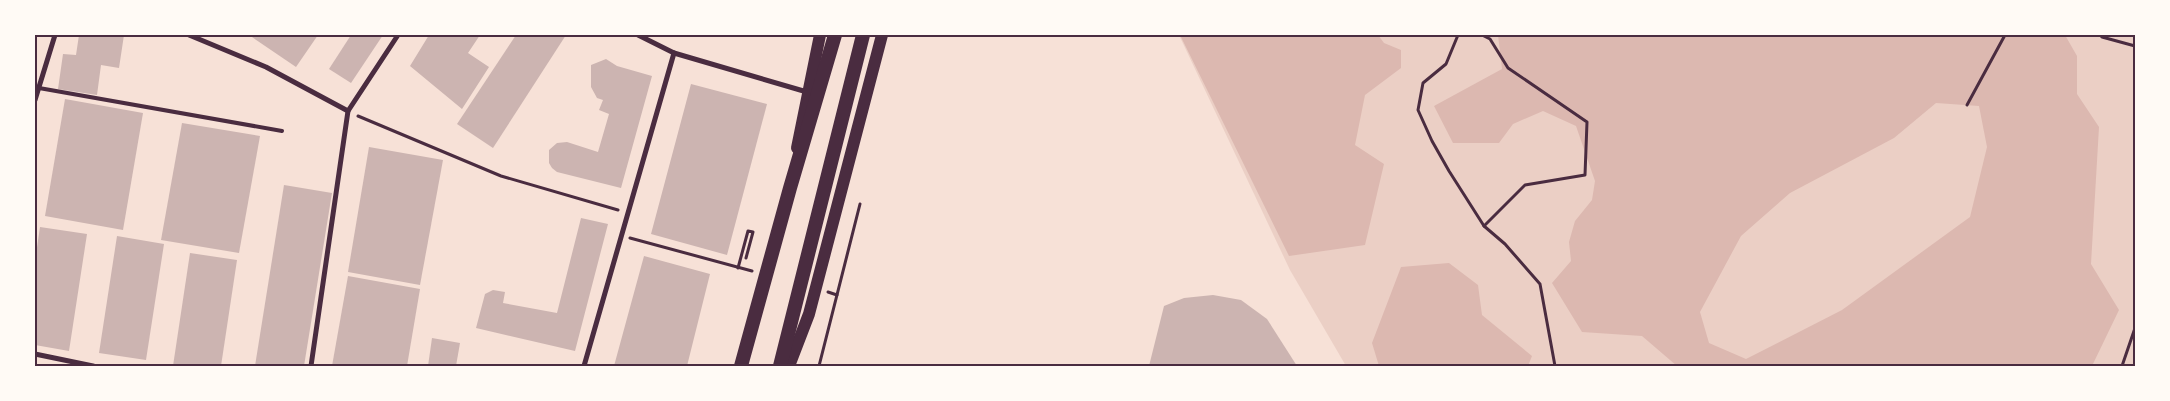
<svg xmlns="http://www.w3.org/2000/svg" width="2170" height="401" font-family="'Varela Round',sans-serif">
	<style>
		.green { fill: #ebcfc5 }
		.water { fill: #dcb8b0; fill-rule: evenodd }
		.building { fill: #ccb4b1 }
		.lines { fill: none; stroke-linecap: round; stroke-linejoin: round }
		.path { stroke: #4a2c40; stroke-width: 3 }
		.service { stroke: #4a2c40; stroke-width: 4 }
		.minor { stroke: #4a2c40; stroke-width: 5 }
		.primary { stroke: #4a2c40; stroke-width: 12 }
		.trunk { stroke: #4a2c40; stroke-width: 14 }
		.neatline { fill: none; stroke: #4a2c40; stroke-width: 2 }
	</style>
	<rect width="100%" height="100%" fill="#f7e1d7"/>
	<!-- green -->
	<polygon class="green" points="1179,35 2135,35 2135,366 1346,366 1290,270"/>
	<!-- water -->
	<g class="water">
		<polygon points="1180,35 1378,35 1384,43 1401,50 1401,68 1365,95 1355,145 1384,164 1365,245 1289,256"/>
		<path d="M 1498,35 L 2065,35 L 2077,56 L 2077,94 L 2099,127 L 2091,264 L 2119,310 L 2092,366 L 1677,366 L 1642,336 L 1582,332 L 1552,283 L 1571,261 L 1569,242 L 1575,221 L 1592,200 L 1595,181 L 1576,126 L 1543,111 L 1513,124 L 1499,143 L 1453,143 L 1434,106 L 1502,69 ZM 1936,103 L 1979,106 L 1987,147 L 1970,217 L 1842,310 L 1746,359 L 1709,343 L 1700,312 L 1741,236 L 1790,193 L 1894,138 Z"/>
		<polygon points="1449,263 1478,285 1482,315 1532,356 1528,366 1379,366 1372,343 1401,267"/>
	</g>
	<!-- building -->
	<g class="building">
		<polygon points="79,35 124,35 119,68 101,65 97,95 58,89 63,54 76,55"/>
		<polygon points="249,35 318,35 296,67"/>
		<polygon points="351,35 383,35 351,83 329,69"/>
		<polygon points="429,35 480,35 468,53 489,67 462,109 410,66"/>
		<polygon points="516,35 566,35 493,148 457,124"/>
		<polygon points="606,59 617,66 652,76 621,188 557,172 552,168 549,163 549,150 557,143 567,142 598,152 609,114 599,110 603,100 597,98 591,87 591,65"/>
		<polygon points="691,84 767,104 727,255 651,234"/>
		<polygon points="65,99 143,113 123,230 45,216"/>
		<polygon points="182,123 260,136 239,253 161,240"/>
		<polygon points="369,147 443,160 420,285 348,272"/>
		<polygon points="284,185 332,193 304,366 255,366"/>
		<polygon points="581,218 608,224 575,351 476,328 485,294 493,290 505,292 503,303 557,313"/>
		<polygon points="40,227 87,234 69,351 35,345 35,261"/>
		<polygon points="117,236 164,244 146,360 99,353"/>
		<polygon points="190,253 237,260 221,366 173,366"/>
		<polygon points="644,256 710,274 687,366 614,366"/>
		<polygon points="348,276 420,289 407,366 332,366"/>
		<polygon points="1213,295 1241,300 1267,319 1297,366 1149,366 1164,306 1184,298"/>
		<polygon points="432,338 460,343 456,366 428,366"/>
	</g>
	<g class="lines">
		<!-- path -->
		<g class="path">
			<polyline points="1458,35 1446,64 1423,83 1418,110 1432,141 1449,171 1484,226 1505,244 1540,284 1555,366"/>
			<polyline points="1482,35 1490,39 1508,68 1587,122 1585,175 1525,185 1484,226"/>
			<polyline points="2100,35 2102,37 2135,46"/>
			<polyline points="1967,105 2005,35"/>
			<polyline points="358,116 501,176 618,210"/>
			<polyline points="630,238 752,271"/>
			<polyline points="738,268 748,231 753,232 746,258"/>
			<polyline points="828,292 837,295"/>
			<polyline points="819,366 860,204"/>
			<polyline points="2122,366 2135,328"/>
		</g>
		<!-- service -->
		<polyline class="service" points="39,88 282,131"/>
		<!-- minor -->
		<g class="minor">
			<polyline points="189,35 266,67 348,111"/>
			<polyline points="638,35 674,53 807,92"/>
			<polyline points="35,100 55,35"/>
			<polyline points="35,354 93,366"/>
			<polyline points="311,366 348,111 398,35"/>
			<polyline points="584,366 674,53"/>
		</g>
		<!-- primary -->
		<g class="primary">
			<polyline points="797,148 820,35"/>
			<polyline points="789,366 809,314 882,35"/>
		</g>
		<!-- trunk -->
		<g class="trunk">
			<polyline points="741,366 790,188 835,35"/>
			<polyline points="780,366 863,35"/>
		</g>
	</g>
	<!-- border -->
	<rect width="2170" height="401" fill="none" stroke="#fffaf5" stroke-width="72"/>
	<rect x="36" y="36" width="2098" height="329" class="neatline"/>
</svg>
